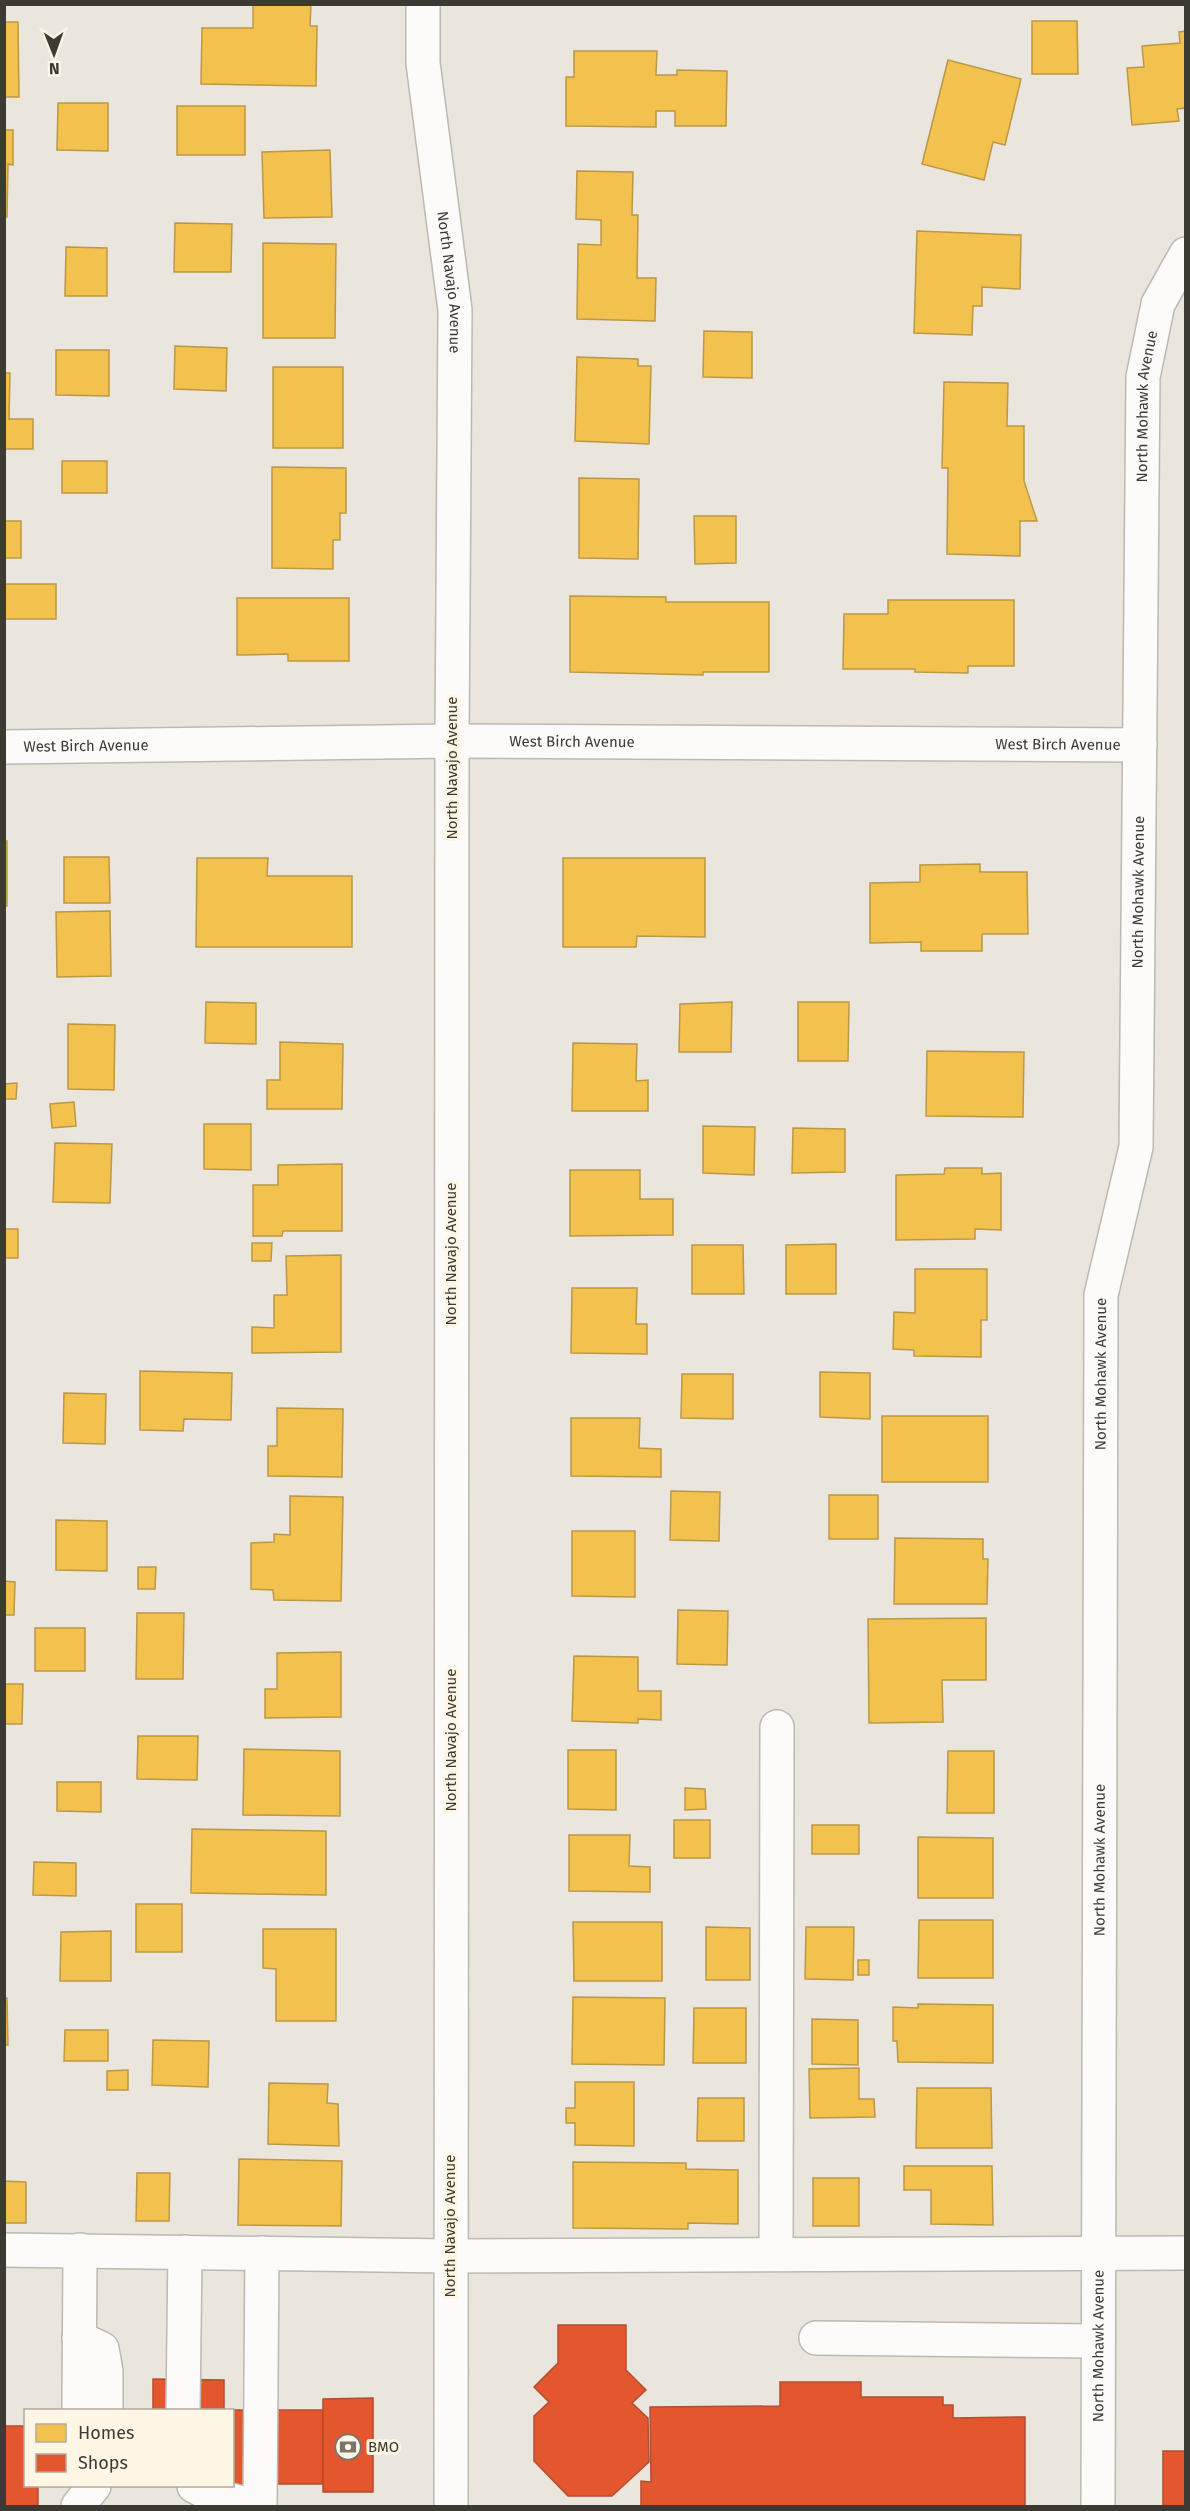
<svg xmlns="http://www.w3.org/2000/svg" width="1190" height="2511" font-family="'Fira Sans',sans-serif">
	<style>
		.homes { fill: #f2c14e; stroke: #bc9846; stroke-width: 1.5 }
		.shops { fill: #e4572e; stroke: #b24e30; stroke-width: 1.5 }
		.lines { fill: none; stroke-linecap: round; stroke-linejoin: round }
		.minor-casing { stroke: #bcb9b2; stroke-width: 36 }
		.minor { stroke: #fcfbfa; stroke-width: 33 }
		.labels { text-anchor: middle; stroke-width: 6; stroke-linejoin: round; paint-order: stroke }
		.street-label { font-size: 15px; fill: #3d3a33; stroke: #fef6e4 }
		.poi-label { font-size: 15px; fill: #3d3a33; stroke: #fef6e4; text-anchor: start }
	</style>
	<rect width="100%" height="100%" fill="#eae6dd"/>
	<!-- homes -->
	<g class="homes">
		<polygon points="253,4 311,4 310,26 317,26 316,86 201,84 202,28 253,28"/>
		<polygon points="1032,21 1077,21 1078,74 1032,74"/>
		<polygon points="4,22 18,22 19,97 4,97"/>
		<polygon points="1186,31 1186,108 1177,109 1179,121 1132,125 1127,68 1144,67 1142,46 1180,43 1179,32"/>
		<polygon points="574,51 657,51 656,75 677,75 677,70 727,71 726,126 675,126 675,111 656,111 656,127 566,126 566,77 574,77"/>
		<polygon points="948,60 1021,79 1005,145 993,142 984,180 922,164"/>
		<polygon points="58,103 108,103 108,151 57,150"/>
		<rect x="177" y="106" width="68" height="49"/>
		<polygon points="4,130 13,130 13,165 8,164 7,217 4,217"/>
		<polygon points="330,150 332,217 264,218 262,152"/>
		<polygon points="577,171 633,172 632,215 638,215 637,278 656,278 655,321 577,319 578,244 601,245 601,220 576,219"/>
		<polygon points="175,223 232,224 231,272 174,272"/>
		<polygon points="917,231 1021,235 1020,289 982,287 982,306 973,306 972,335 914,333"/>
		<polygon points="263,243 336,244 335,338 263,338"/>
		<polygon points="66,247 107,248 107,296 65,296"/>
		<polygon points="704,331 752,332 752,378 703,377"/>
		<polygon points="175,346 227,348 226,391 174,389"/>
		<polygon points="56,350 109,350 109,396 56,395"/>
		<polygon points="577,357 638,359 638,366 651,366 649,444 575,441"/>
		<rect x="273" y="367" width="70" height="81"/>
		<polygon points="4,373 10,373 9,419 33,419 33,449 4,449"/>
		<polygon points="944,382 1008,383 1007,426 1024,426 1024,481 1037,521 1020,521 1020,556 947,554 948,468 942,468"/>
		<rect x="62" y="461" width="45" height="32"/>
		<polygon points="272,467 346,468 346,513 340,513 340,540 333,540 333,569 272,568"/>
		<polygon points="579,478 639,479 638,559 579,558"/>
		<polygon points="694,516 736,516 736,563 695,564"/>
		<rect x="4" y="521" width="17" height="37"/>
		<rect x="4" y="584" width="52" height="35"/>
		<polygon points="570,596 666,597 666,602 769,602 769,672 703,672 703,675 570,672"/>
		<polygon points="237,598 349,598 349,661 288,661 288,654 237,655"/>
		<polygon points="888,600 1014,600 1014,666 968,666 968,673 915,672 915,669 843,669 844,614 888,614"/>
		<rect x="4" y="841" width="3" height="65"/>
		<polygon points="64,857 109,857 110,903 64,903"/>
		<polygon points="197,858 268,858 267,876 352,876 352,947 196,947"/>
		<polygon points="563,858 705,858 705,937 637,936 636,947 563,947"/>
		<polygon points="980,864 980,872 1027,872 1028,934 982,934 982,951 921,951 921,942 870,943 870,883 920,882 920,865"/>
		<polygon points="110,911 111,976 57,977 56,912"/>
		<polygon points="206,1002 256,1003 256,1044 205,1043"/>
		<polygon points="732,1002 731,1052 679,1052 680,1004"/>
		<polygon points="798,1002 849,1002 848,1061 798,1061"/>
		<polygon points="68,1024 115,1025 114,1090 68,1089"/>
		<polygon points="280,1042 343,1044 342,1109 267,1109 267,1080 280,1080"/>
		<polygon points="573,1043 637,1044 636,1081 648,1080 648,1111 572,1111"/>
		<polygon points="927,1051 1024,1052 1023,1117 926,1116"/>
		<polygon points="17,1083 16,1099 4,1099 4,1084"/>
		<polygon points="74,1102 76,1126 52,1128 50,1104"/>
		<polygon points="204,1124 251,1124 251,1170 204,1169"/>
		<polygon points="703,1126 755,1127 754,1175 703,1173"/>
		<polygon points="793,1128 845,1129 845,1172 792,1173"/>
		<polygon points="55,1143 112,1144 110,1203 53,1202"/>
		<polygon points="342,1164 342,1231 283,1231 282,1236 253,1236 253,1185 278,1185 278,1165"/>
		<polygon points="945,1168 982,1168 982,1174 1001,1173 1001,1230 975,1229 975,1239 896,1240 896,1175 944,1174"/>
		<polygon points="570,1170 640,1170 640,1199 673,1199 673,1235 570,1236"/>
		<rect x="4" y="1229" width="14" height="29"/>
		<polygon points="252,1243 272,1243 271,1261 252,1261"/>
		<polygon points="836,1244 836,1294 786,1294 786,1245"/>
		<polygon points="692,1245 743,1245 744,1294 692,1294"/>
		<polygon points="341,1255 341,1352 252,1353 252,1327 274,1328 274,1295 287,1295 286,1256"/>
		<polygon points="915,1269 987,1269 987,1320 981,1320 981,1357 914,1356 914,1350 893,1349 894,1312 915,1313"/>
		<polygon points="572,1288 637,1288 636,1324 647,1324 647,1354 571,1353"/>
		<polygon points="140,1371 232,1373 231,1420 184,1419 183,1431 140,1430"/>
		<polygon points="820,1372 870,1373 870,1419 820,1417"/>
		<polygon points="682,1374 733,1374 733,1419 681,1418"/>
		<polygon points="64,1393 106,1394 105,1444 63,1443"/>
		<polygon points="277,1408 343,1409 342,1477 268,1476 268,1446 277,1446"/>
		<rect x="882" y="1416" width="106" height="66"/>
		<polygon points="571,1418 640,1418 639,1448 661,1449 661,1477 571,1476"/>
		<polygon points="671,1491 720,1492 719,1541 670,1540"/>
		<rect x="829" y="1495" width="49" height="44"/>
		<polygon points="290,1496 343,1497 341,1601 274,1600 273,1590 251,1589 251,1543 274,1542 274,1534 290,1535"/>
		<polygon points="56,1520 107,1521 107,1571 56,1570"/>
		<polygon points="572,1531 635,1531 635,1597 572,1596"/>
		<polygon points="895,1538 983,1539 983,1559 988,1559 987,1604 894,1604"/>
		<polygon points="138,1567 156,1567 155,1589 138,1589"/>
		<polygon points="4,1581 15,1582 14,1615 4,1615"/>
		<polygon points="678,1610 728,1611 727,1665 677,1664"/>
		<polygon points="137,1613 184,1613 183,1679 136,1679"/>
		<polygon points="986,1618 986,1680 942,1680 943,1722 869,1723 868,1619"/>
		<rect x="35" y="1628" width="50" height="43"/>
		<polygon points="341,1652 341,1717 265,1718 265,1689 277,1689 277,1653"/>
		<polygon points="574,1656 638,1657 638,1691 661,1691 661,1720 638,1719 638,1723 572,1721"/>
		<polygon points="4,1684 23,1684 22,1724 4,1724"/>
		<polygon points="138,1736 198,1736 197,1780 137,1779"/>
		<polygon points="244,1749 340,1751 340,1816 243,1815"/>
		<polygon points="568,1750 616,1750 616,1810 568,1809"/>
		<polygon points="948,1751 994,1751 994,1813 947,1813"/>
		<polygon points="57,1782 101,1782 101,1812 57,1811"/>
		<polygon points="685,1788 705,1789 706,1809 685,1810"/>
		<rect x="674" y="1820" width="36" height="38"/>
		<rect x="812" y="1825" width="47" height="29"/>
		<polygon points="192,1829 326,1831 326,1895 191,1893"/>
		<polygon points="569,1835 630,1835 629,1866 650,1867 650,1892 569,1891"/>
		<polygon points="918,1837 993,1838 993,1898 918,1898"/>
		<polygon points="34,1862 76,1863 76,1896 33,1895"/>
		<rect x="136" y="1904" width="46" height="48"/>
		<polygon points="919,1920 993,1920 993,1978 918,1978"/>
		<polygon points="573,1922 662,1922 662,1981 574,1981"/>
		<polygon points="706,1927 750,1928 750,1980 706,1980"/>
		<polygon points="806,1927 854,1927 853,1980 805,1979"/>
		<polygon points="263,1929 336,1929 336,2021 276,2021 276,1969 263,1968"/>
		<polygon points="111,1931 111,1981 60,1981 61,1932"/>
		<rect x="858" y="1960" width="11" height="15"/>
		<polygon points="573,1997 665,1998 664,2065 572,2064"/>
		<polygon points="4,1998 7,1998 8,2045 4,2045"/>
		<polygon points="918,2004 993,2005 993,2063 898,2062 897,2041 893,2041 893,2007 918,2008"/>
		<polygon points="694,2008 746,2008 746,2063 693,2063"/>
		<polygon points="812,2019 858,2020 858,2065 812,2064"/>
		<polygon points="65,2030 108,2030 108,2061 64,2061"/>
		<polygon points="153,2040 209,2041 208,2087 152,2085"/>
		<polygon points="859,2068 859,2099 874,2099 875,2117 810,2118 809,2069"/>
		<polygon points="128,2070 128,2090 107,2090 107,2071"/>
		<polygon points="575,2082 634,2082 634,2146 575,2145 575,2123 566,2123 566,2108 575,2108"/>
		<polygon points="269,2083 328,2084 327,2103 338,2104 339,2146 268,2144"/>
		<polygon points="917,2088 991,2088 992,2148 916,2148"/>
		<polygon points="698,2098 744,2098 744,2141 697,2141"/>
		<polygon points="239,2159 342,2161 341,2226 238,2225"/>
		<polygon points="573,2162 686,2163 686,2169 738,2170 738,2224 688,2223 688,2229 573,2228"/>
		<polygon points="904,2166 992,2166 993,2225 931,2224 931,2190 904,2190"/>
		<polygon points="137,2173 170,2173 169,2221 136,2221"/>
		<rect x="813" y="2178" width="46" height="48"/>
		<polygon points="4,2181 26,2182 26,2223 4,2223"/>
	</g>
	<!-- shops -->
	<g class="shops">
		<polygon points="558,2325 626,2325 626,2370 646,2390 632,2403 648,2418 649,2462 612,2496 568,2496 534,2461 534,2416 549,2402 534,2387 558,2363"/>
		<polygon points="153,2379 224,2380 224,2410 323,2410 323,2484 232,2484 232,2410 153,2410"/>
		<polygon points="780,2382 861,2382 861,2397 943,2397 943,2405 953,2405 953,2418 1025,2417 1025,2506 641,2506 641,2481 651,2482 650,2407 780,2406"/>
		<polygon points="373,2398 373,2492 323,2492 323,2399"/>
		<polygon points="4,2426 26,2426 26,2486 38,2486 38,2506 4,2506"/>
		<rect x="1163" y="2451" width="23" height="55"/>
	</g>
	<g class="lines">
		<!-- minor casing -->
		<g class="minor-casing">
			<g id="minor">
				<path id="s1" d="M 423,4 L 423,63 L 455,310 L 452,741 L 451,2506"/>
				<path id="s2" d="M 4,747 L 452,741 L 1140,745"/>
				<polyline points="4,2250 450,2256 1186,2253"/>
				<polyline points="776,2254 777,1727"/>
				<polyline points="79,2338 102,2349 106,2371 106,2410"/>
				<polyline points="816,2338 1097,2341"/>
				<polyline points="79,2410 80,2250"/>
				<polyline points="183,2410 185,2252"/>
				<polyline points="194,2486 211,2495 255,2506"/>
				<polyline points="78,2506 94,2486"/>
				<polyline points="260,2506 262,2253"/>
				<path id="s3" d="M 1098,2506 L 1101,1295 L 1136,1147 L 1143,377 L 1158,304 L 1186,254"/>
			</g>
		</g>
		<!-- minor -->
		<use href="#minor" class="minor"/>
	</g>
	<!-- icons -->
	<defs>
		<g id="bank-ring" transform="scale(1.35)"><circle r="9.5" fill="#fef6e4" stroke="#7a766e" stroke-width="1.5"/><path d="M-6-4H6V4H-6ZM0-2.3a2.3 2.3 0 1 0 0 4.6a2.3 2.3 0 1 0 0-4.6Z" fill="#7a766e"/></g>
	</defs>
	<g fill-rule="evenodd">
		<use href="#bank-ring" x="348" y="2447"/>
	</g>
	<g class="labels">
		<!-- street labels -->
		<g class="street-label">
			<text dy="5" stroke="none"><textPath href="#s1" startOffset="280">North Navajo Avenue</textPath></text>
			<text dy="5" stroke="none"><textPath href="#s3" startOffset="2104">North Mohawk Avenue</textPath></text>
			<text dy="5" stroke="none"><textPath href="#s2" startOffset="568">West Birch Avenue</textPath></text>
			<text dy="5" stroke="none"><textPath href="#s2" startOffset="1054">West Birch Avenue</textPath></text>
			<text dy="5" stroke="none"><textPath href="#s2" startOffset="82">West Birch Avenue</textPath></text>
			<text transform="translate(452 768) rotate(-90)" y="5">North Navajo Avenue</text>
			<text dy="5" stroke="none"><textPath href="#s3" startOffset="1618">North Mohawk Avenue</textPath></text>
			<text transform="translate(451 1254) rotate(-90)" y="5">North Navajo Avenue</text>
			<text dy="5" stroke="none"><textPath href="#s3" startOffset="1132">North Mohawk Avenue</textPath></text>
			<text transform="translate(451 1740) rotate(-90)" y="5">North Navajo Avenue</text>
			<text dy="5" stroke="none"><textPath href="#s3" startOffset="646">North Mohawk Avenue</textPath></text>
			<text transform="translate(450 2226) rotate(-90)" y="5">North Navajo Avenue</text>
			<text dy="5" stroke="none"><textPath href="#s3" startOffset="160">North Mohawk Avenue</textPath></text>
		</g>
		<!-- poi labels -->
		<g class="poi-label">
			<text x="368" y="2452">BMO</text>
		</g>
	</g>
	<!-- border -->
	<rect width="1190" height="2511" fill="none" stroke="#3d3a33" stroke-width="12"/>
	<!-- legend -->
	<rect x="24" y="2409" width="210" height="78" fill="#fef6e4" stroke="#b1ab9d" stroke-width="1.5"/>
	<rect x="36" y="2424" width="30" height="18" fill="#f2c14e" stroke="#b1ab9d" stroke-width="1.5"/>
	<text x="78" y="2439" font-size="18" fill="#3d3a33">Homes</text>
	<rect x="36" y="2454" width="30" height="18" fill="#e4572e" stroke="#b1ab9d" stroke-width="1.5"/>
	<text x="78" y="2469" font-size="18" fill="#3d3a33">Shops</text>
	<!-- north arrow -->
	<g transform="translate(54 54) rotate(179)" stroke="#fef6e4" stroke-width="4.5" paint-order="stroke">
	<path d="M0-4.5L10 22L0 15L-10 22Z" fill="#3d3a33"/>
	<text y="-9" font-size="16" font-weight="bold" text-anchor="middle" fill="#3d3a33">N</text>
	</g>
</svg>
